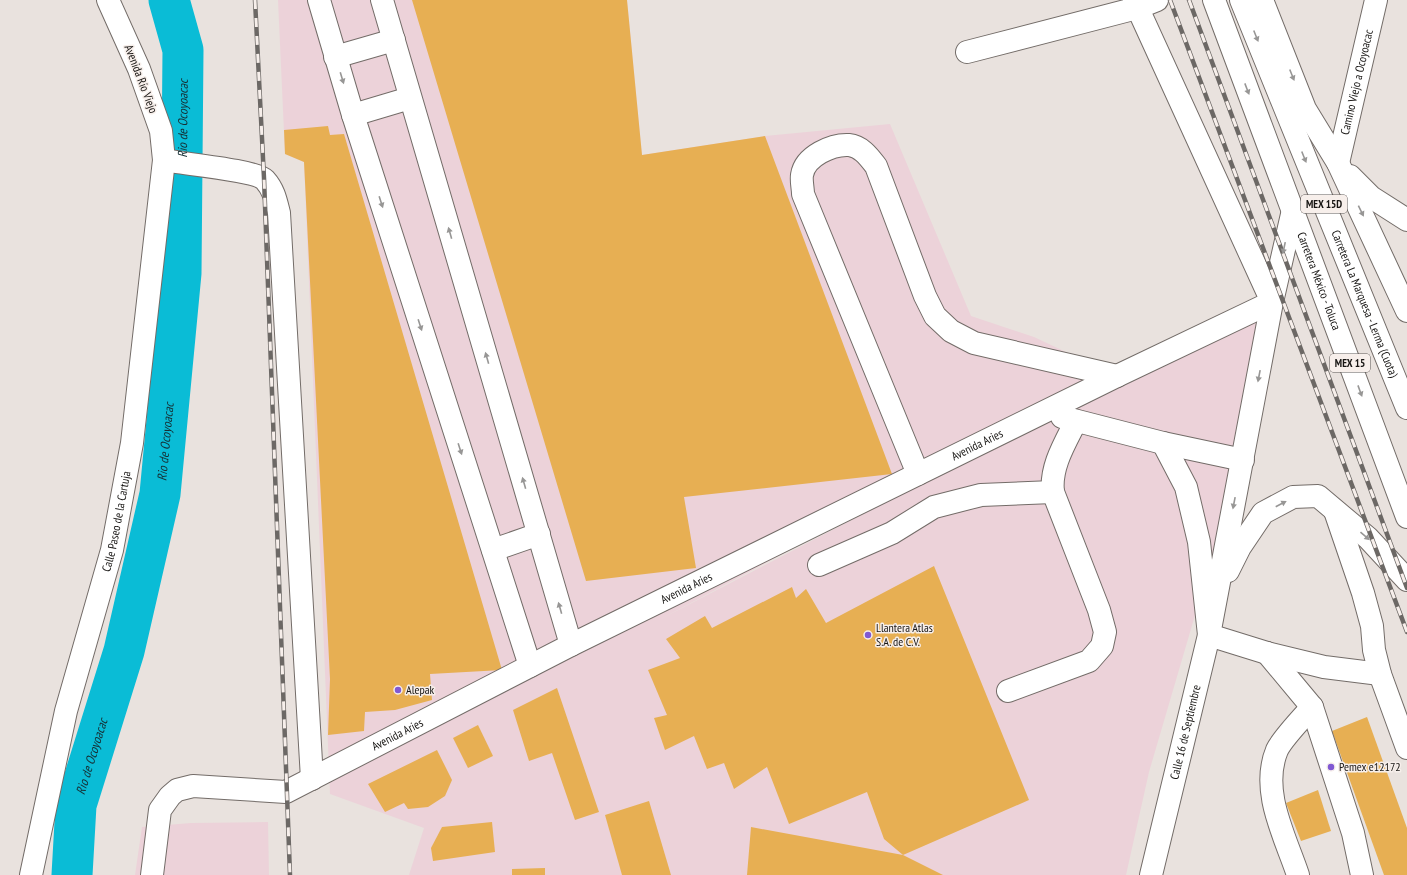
<svg xmlns="http://www.w3.org/2000/svg" width="1407" height="875" font-family="'PT Sans Narrow',sans-serif">
	<style>
		.industrial { fill: #ecd2d9 }
		.lines { fill: none; stroke-linecap: round; stroke-linejoin: round }
		.river { stroke: #0abcd6; stroke-width: 41 }
		.building { fill: #e7af53 }
		.minor-casing { stroke: #736c68; stroke-width: 24 }
		.major-casing { stroke: #736c68; stroke-width: 24 }
		.highway-casing { stroke: #736c68; stroke-width: 24 }
		.minor { stroke: #fff; stroke-width: 22 }
		.major { stroke: #fff; stroke-width: 22 }
		.highway { stroke: #fff; stroke-width: 22 }
		.rail-casing { stroke: #6c6865; stroke-width: 4.5 }
		.rail { stroke: #f7efeb; stroke-width: 3; stroke-dasharray: 9; stroke-linecap: butt }
		.oneway { fill: #979695 }
		.poi-dot { fill: #8059d3; stroke: #f7efeb; stroke-width: 1.5 }
		.labels { text-anchor: middle; stroke-width: 3; stroke-linejoin: round; paint-order: stroke }
		.shield { fill: #f7efeb; stroke: #5a5654; stroke-width: 1 }
		.shield-label { font-size: 11px; font-weight: bold; fill: #171513 }
		.street-label { font-size: 12px; fill: #171513; stroke: #f7efeb }
		.poi-label { font-size: 12px; fill: #171513; stroke: #f7efeb; text-anchor: start }
		.water-label { font-size: 13px; font-style: italic; fill: #162e33; stroke: #f7efeb }
	</style>
	<rect width="100%" height="100%" fill="#e9e2de"/>
	<!-- industrial -->
	<g class="industrial">
		<polygon points="278,0 627,0 642,155 765,136 890,124 971,316 1034,337 1117,376 657,621 1272,302 1225,513 1149,772 1126,875 409,875 424,828 330,794 304,162 285,154"/>
		<polygon points="268,822 269,875 135,875 142,827 191,823"/>
	</g>
	<g class="lines">
		<!-- river -->
		<path class="river" id="s1" d="M 72,875 L 76,805 L 124,651 L 160,494 L 181,273 L 183,50 L 169,0"/>
	</g>
	<!-- building -->
	<g class="building">
		<polygon points="412,0 627,0 642,155 765,136 892,474 684,497 696,568 586,581"/>
		<polygon points="328,126 330,135 344,134 502,670 430,674 432,700 395,710 365,712 364,731 328,735 330,679 304,162 285,154 284,130"/>
		<polygon points="934,566 1029,800 903,855 884,839 867,792 789,824 767,767 734,789 724,763 707,769 694,736 665,750 654,718 667,715 648,670 680,658 666,639 705,616 712,628 792,587 796,598 806,589 826,623"/>
		<polygon points="557,688 599,812 575,820 552,753 529,761 513,710"/>
		<polygon points="1367,717 1407,828 1407,875 1384,875 1332,731"/>
		<polygon points="478,725 493,756 468,768 453,738"/>
		<polygon points="437,750 452,780 445,796 428,807 408,809 404,803 385,812 368,784"/>
		<polygon points="1318,790 1331,831 1301,841 1286,803"/>
		<polygon points="649,801 671,875 622,875 605,815"/>
		<polygon points="492,822 495,852 433,861 431,848 442,827"/>
		<polygon points="751,827 903,855 943,875 747,875"/>
		<polygon points="545,868 545,875 512,875 512,869"/>
	</g>
	<g class="lines">
		<!-- minor casing -->
		<g class="minor-casing">
			<g id="minor">
				<polyline points="319,0 353,115 530,666"/>
				<polyline points="382,0 571,645"/>
				<polyline points="967,52 1137,8 1157,0"/>
				<polyline points="335,57 394,40"/>
				<polyline points="353,115 410,98"/>
				<path d="M 164,160 C 183,164 255,170 265,180 C 274,190 276,201 279,213 L 312,779"/>
				<path id="s2" d="M 1338,163 L 1376,0"/>
				<polyline points="1062,417 1163,443 1243,460"/>
				<polyline points="1163,443 1186,487 1199,542 1209,635 1267,653 1324,667 1380,674"/>
				<path d="M 918,474 L 803,194 C 803,188 801,181 802,175 C 805,156 832,144 849,145 C 861,146 869,157 876,166 L 925,296 L 935,316 L 951,331 L 974,343 L 1117,376"/>
				<polyline points="1335,511 1363,593 1372,626 1374,650 1380,674 1407,748"/>
				<polyline points="493,550 539,534"/>
				<polyline points="819,565 892,533 934,507 981,495 1053,492"/>
				<polyline points="1267,653 1312,707 1353,833 1362,875"/>
				<path d="M 1008,691 L 1089,661 L 1102,646 L 1105,632 L 1099,610 L 1053,492 C 1050,467 1065,443 1076,421"/>
				<path id="s3" d="M 31,875 L 66,711 L 112,550 L 132,443 L 164,160 L 161,131 L 139,69 L 108,0"/>
				<path id="s4" d="M 152,875 L 160,810 L 170,796 L 177,790 L 193,786 L 286,792 L 571,645 L 1117,376 L 1272,302 L 1134,0"/>
				<path d="M 1298,875 C 1285,836 1260,791 1277,750 C 1282,739 1303,717 1312,707"/>
			</g>
		</g>
		<!-- major casing -->
		<g class="major-casing">
			<g id="major">
				<polyline points="1262,0 1305,109 1338,163 1407,311"/>
				<polyline points="1350,176 1371,197 1407,220"/>
				<polyline points="1228,571 1240,547 1263,513 1293,497 1318,496 1368,538 1407,580"/>
				<path id="s5" d="M 1151,875 L 1209,635 L 1272,302 L 1293,210"/>
			</g>
		</g>
		<!-- highway casing -->
		<g class="highway-casing">
			<g id="highway">
				<path id="s6" d="M 1214,0 L 1407,517"/>
				<path id="s7" d="M 1241,0 L 1407,408"/>
			</g>
		</g>
		<!-- minor -->
		<use href="#minor" class="minor"/>
		<!-- major -->
		<use href="#major" class="major"/>
		<!-- highway -->
		<use href="#highway" class="highway"/>
		<!-- rail casing -->
		<g class="rail-casing">
			<g id="rail">
				<polyline points="255,0 264,178 290,875"/>
				<polyline points="1170,0 1407,632"/>
				<polyline points="1189,0 1407,588"/>
			</g>
		</g>
		<!-- rail -->
		<use href="#rail" class="rail"/>
	</g>
	<!-- one-way arrows -->
	<defs><path id="oneway-solid" d="M-6-.8H1V-3.2L6.5 0L1 3.2V.8H-6Z"/></defs>
	<g class="oneway">
		<use href="#oneway-solid" transform="translate(1256 36) rotate(68)"/>
		<use href="#oneway-solid" transform="translate(1292 75) rotate(68)"/>
		<use href="#oneway-solid" transform="translate(342 78) rotate(73)"/>
		<use href="#oneway-solid" transform="translate(1247 89) rotate(69)"/>
		<use href="#oneway-solid" transform="translate(1304 157) rotate(68)"/>
		<use href="#oneway-solid" transform="translate(381 202) rotate(72)"/>
		<use href="#oneway-solid" transform="translate(1361 211) rotate(64)"/>
		<use href="#oneway-solid" transform="translate(450 233) rotate(-106)"/>
		<use href="#oneway-solid" transform="translate(1284 248) rotate(102)"/>
		<use href="#oneway-solid" transform="translate(420 325) rotate(72)"/>
		<use href="#oneway-solid" transform="translate(487 358) rotate(-106)"/>
		<use href="#oneway-solid" transform="translate(1259 376) rotate(101)"/>
		<use href="#oneway-solid" transform="translate(1360 391) rotate(70)"/>
		<use href="#oneway-solid" transform="translate(460 449) rotate(72)"/>
		<use href="#oneway-solid" transform="translate(524 483) rotate(-106)"/>
		<use href="#oneway-solid" transform="translate(1234 503) rotate(101)"/>
		<use href="#oneway-solid" transform="translate(1281 504) rotate(-28)"/>
		<use href="#oneway-solid" transform="translate(1365 536) rotate(41)"/>
		<use href="#oneway-solid" transform="translate(560 608) rotate(-106)"/>
	</g>
	<!-- markers -->
	<g class="poi-dot">
		<circle cx="868" cy="635" r="4"/>
		<circle cx="398" cy="690" r="4"/>
		<circle cx="1331" cy="767" r="4"/>
	</g>
	<g class="labels">
		<!-- shield labels -->
		<g class="shield">
			<rect x="1301" y="195" width="46" height="18" rx="3"/>
			<rect x="1330" y="354" width="40" height="18" rx="3"/>
		</g>
		<g class="shield-label">
			<text x="1324" y="208">MEX 15D</text>
			<text x="1350" y="367">MEX 15</text>
		</g>
		<!-- street labels -->
		<g class="street-label">
			<text transform="translate(141 79) rotate(69)" y="4">Avenida Río Viejo</text>
			<text dy="4" stroke="none"><textPath href="#s2" startOffset="83">Camino Viejo a Ocoyoacac</textPath></text>
			<text dy="4" stroke="none"><textPath href="#s6" startOffset="300">Carretera México - Toluca</textPath></text>
			<text dy="4" stroke="none"><textPath href="#s7" startOffset="328">Carretera La Marquesa - Lerma (Cuota)</textPath></text>
			<text dy="4" stroke="none"><textPath href="#s4" startOffset="975">Avenida Aries</textPath></text>
			<text dy="4" stroke="none"><textPath href="#s3" startOffset="364">Calle Paseo de la Cartuja</textPath></text>
			<text dy="4" stroke="none"><textPath href="#s4" startOffset="651">Avenida Aries</textPath></text>
			<text dy="4" stroke="none"><textPath href="#s5" startOffset="147">Calle 16 de Septiembre</textPath></text>
			<text dy="4" stroke="none"><textPath href="#s4" startOffset="327">Avenida Aries</textPath></text>
		</g>
		<!-- poi labels -->
		<g class="poi-label">
			<text x="876" y="632">Llantera Atlas<tspan x="876" dy="14">S.A. de C.V.</tspan></text>
			<text x="406" y="694">Alepak</text>
			<text x="1339" y="771">Pemex e12172</text>
		</g>
		<!-- water labels -->
		<g class="water-label">
			<text dy="5" stroke="none"><textPath href="#s1" startOffset="769">Rio de Ocoyoacac</textPath></text>
			<text dy="5" stroke="none"><textPath href="#s1" startOffset="445">Rio de Ocoyoacac</textPath></text>
			<text dy="5" stroke="none"><textPath href="#s1" startOffset="121">Rio de Ocoyoacac</textPath></text>
		</g>
	</g>
</svg>
